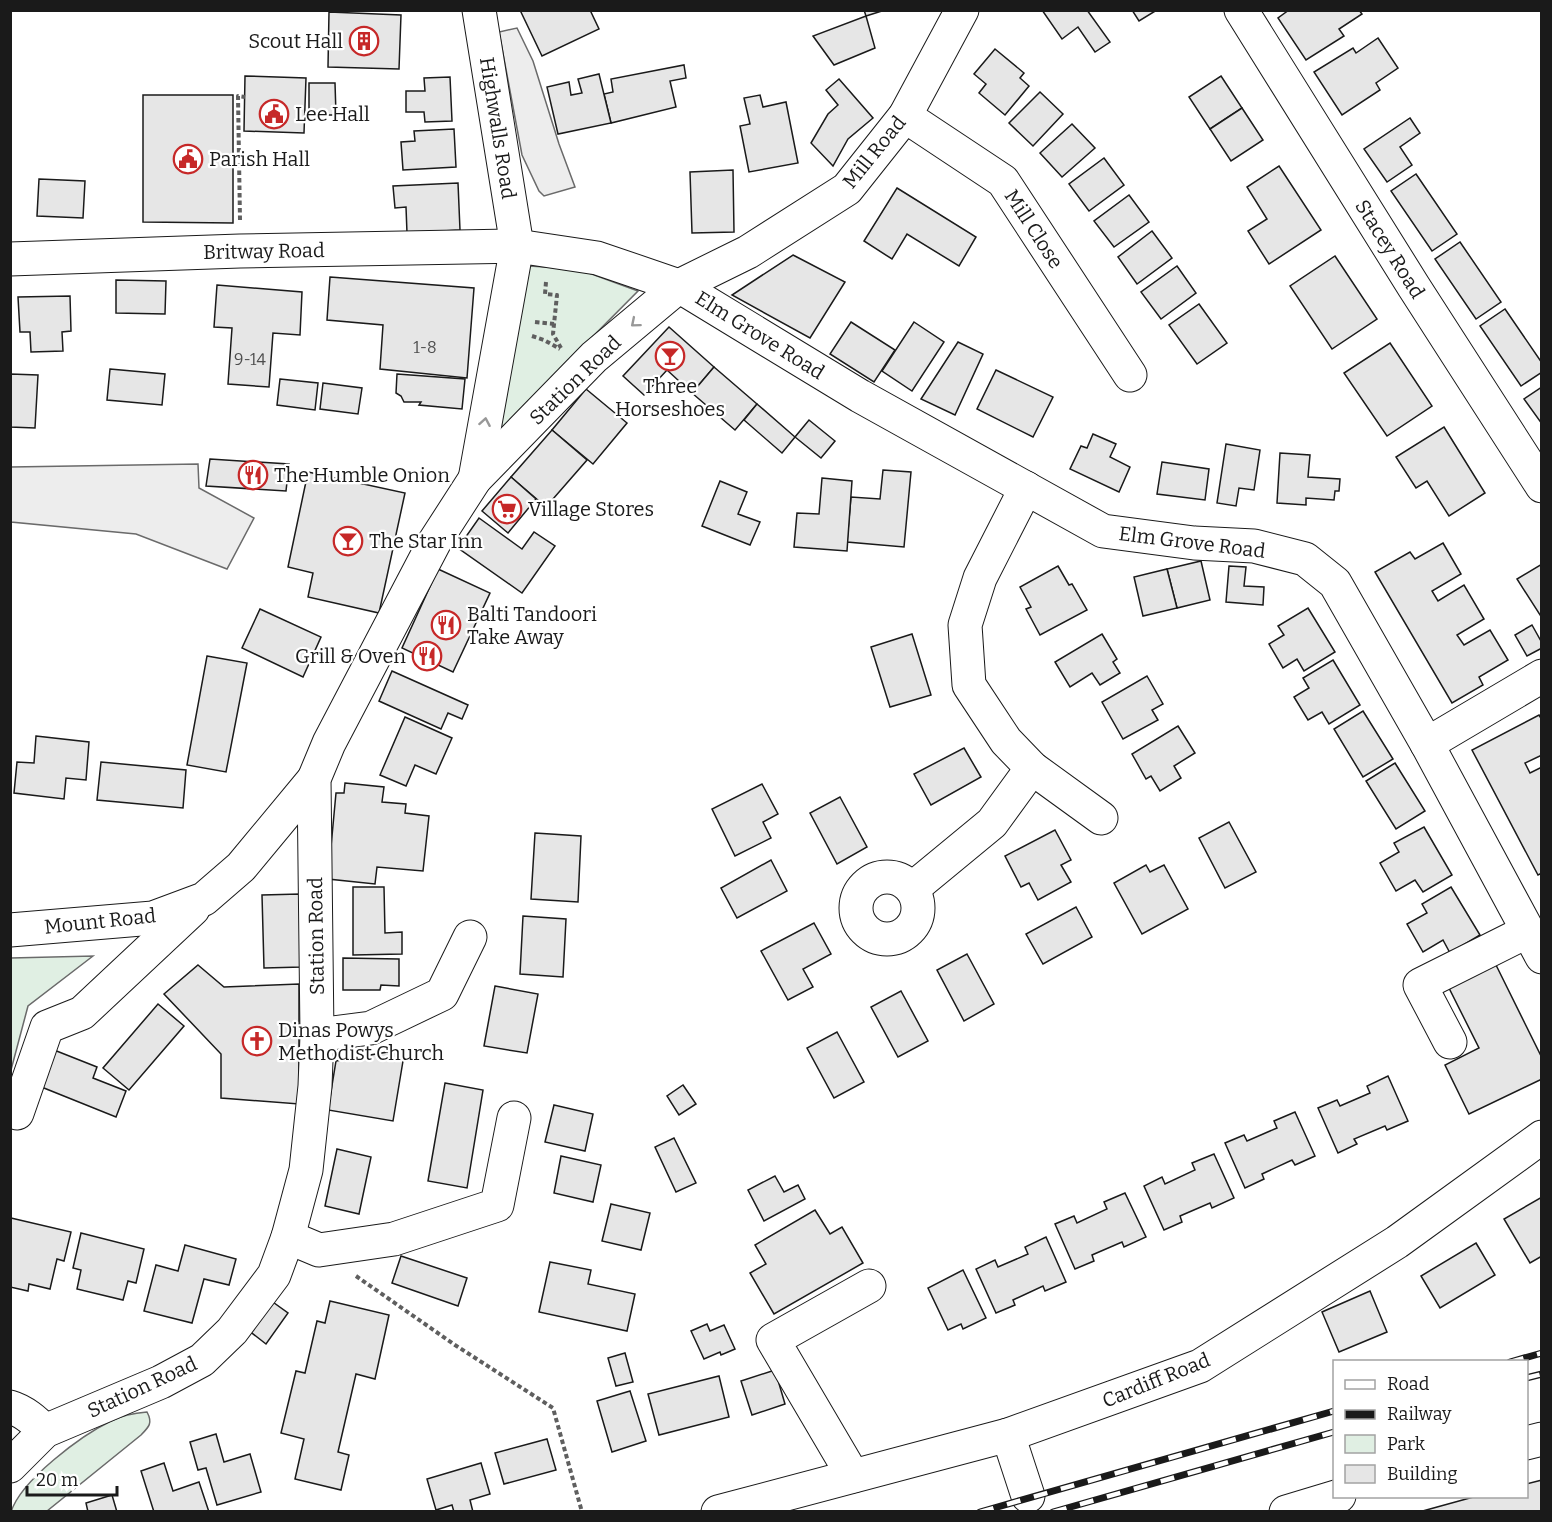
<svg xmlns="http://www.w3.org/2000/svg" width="1552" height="1522" font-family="Bitter,serif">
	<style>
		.green { fill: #e0efe3; stroke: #6a6a6a; stroke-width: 1.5 }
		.parking { fill: #ededed; stroke: #6a6a6a; stroke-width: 1.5 }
		.building { fill: #e6e6e6; stroke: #1a1a1a; stroke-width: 1.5 }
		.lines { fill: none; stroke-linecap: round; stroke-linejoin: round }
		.minor-casing { stroke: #1a1a1a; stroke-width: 35 }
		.major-casing { stroke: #1a1a1a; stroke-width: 35 }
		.path { stroke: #5f5f5f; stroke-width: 4; stroke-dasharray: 4.5 3; stroke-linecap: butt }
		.minor { stroke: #fff; stroke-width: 33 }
		.major { stroke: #fff; stroke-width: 33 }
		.rail-casing { stroke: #1a1a1a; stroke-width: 7 }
		.rail { stroke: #fff; stroke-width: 4.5; stroke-dasharray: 14; stroke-linecap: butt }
		.oneway { stroke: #989898 }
		.labels { text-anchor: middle; stroke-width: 4.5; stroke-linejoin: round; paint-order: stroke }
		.number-label { font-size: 16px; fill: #4d4d4d }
		.poi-label { font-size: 20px; fill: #1a1a1a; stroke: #fff; text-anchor: start }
		.street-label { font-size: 20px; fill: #1a1a1a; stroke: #fff }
	</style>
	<rect width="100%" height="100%" fill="#fff"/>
	<!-- green -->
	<g class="green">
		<polygon points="529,266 578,269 638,291 496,434"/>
		<polygon points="93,956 28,1006 11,1070 11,958"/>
		<path d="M 147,1412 C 153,1423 149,1427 141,1435 L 47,1511 L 11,1512 C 21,1480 82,1435 111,1421 C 123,1415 134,1413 147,1412 Z"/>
	</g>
	<!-- parking -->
	<g class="parking">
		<polygon points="517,28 533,61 559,144 575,187 544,196 539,191 522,155 499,32"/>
		<polygon points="198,464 199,488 254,518 227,569 136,534 11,522 11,467"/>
	</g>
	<!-- building -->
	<g class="building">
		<polygon points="520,10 590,10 599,29 542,56"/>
		<polygon points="864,10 885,10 866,16"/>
		<polygon points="1042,10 1087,10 1110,42 1095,52 1078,27 1062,39"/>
		<polygon points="1132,10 1157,10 1139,21"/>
		<polygon points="1289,10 1359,10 1362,14 1339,29 1344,36 1306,60 1278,18"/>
		<polygon points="329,12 401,15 399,69 328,67"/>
		<polygon points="866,16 875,48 834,65 813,36"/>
		<polygon points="1378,38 1398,68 1376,83 1380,90 1342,115 1314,72 1353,48 1356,53"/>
		<polygon points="995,49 1024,73 1020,78 1029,86 1005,115 979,93 986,84 974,74"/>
		<polygon points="684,65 686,78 670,81 676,107 611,123 604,94 613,92 611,79"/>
		<polygon points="599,74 611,123 558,134 547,87 569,82 571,95 582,93 578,79"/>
		<polygon points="245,76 306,78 304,133 244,131"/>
		<polygon points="1221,76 1242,108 1210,129 1189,97"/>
		<polygon points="450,77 452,121 425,122 424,112 406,112 406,91 425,91 424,78"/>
		<polygon points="839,79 873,118 848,139 833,166 811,143 828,114 838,105 826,90"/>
		<polygon points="309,83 335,83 336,115 309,115"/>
		<polygon points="1040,92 1063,114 1033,146 1009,123"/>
		<polygon points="143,95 233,95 233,223 143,222"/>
		<polygon points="760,95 763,107 786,102 798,163 749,172 740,126 750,124 744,98"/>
		<polygon points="1242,108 1263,140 1231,161 1210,129"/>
		<polygon points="1410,118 1420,133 1400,147 1412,165 1387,182 1364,149"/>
		<polygon points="1072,124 1095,148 1062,177 1040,153"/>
		<polygon points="454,129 456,167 403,170 401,142 415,141 414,131"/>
		<polygon points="1104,158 1124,185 1089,211 1069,184"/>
		<polygon points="1279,166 1321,230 1269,264 1248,231 1267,219 1247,187"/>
		<polygon points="733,170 734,232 692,233 690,172"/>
		<polygon points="1416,174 1457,234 1432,251 1391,191"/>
		<polygon points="39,179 85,181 83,218 37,216"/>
		<polygon points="458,183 460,230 407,233 406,207 395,208 393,186"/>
		<polygon points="897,188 976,237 959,266 907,234 892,259 864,241"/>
		<polygon points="1129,195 1149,222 1114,247 1094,221"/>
		<polygon points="1152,231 1172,258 1137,284 1118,257"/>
		<polygon points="1460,242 1501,302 1476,319 1435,259"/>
		<polygon points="793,255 845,282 810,338 732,295"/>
		<polygon points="1335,256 1377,319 1332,349 1290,286"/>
		<polygon points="1177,266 1196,293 1161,319 1141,292"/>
		<polygon points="330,277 474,288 467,378 380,369 383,325 327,320"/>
		<polygon points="116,280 166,281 165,314 116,313"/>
		<polygon points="217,285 302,292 300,335 273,333 269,387 228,384 232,328 214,327"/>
		<polygon points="70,296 71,331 62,332 63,351 31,352 30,332 20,332 18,297"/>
		<polygon points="1199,304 1227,343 1197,364 1169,325"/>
		<polygon points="1505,309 1542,363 1542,372 1521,386 1480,326"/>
		<polygon points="851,322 895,350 874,382 830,354"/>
		<polygon points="914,322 944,342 912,391 882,371"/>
		<polygon points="669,327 714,367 692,393 667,370 644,395 623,376"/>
		<polygon points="958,342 983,354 955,415 921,399"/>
		<polygon points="1390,343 1432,406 1387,436 1344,373"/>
		<polygon points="714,367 757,404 735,430 692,393"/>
		<polygon points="110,369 165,374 162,405 107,400"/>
		<polygon points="996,370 1053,397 1033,437 977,409"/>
		<polygon points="10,374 38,375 35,428 10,427"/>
		<polygon points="397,374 465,379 462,409 419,405 421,402 404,402 401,396 396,393"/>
		<polygon points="280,379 318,383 315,410 277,405"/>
		<polygon points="323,383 362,388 358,414 320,409"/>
		<polygon points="1542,387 1542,424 1524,399"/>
		<polygon points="586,389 627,423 593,464 552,430"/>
		<polygon points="757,404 795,437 782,453 744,420"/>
		<polygon points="809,420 835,441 821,458 795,437"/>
		<polygon points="1444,427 1485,493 1449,516 1427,481 1416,488 1396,457"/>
		<polygon points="552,430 587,460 546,507 511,477"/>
		<polygon points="1093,434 1116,444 1110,457 1130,467 1119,492 1070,469 1081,446 1087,448"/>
		<polygon points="1226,444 1260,450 1254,490 1239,488 1236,506 1217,503"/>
		<polygon points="1280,453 1310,455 1308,477 1340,479 1339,491 1335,491 1334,500 1306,498 1306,505 1277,503"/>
		<polygon points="210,459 289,464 286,491 206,486"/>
		<polygon points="1162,462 1209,469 1205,500 1157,494"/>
		<polygon points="883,470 911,472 904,547 847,542 851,497 880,499"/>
		<polygon points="308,472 405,493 379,613 308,597 313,573 288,567"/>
		<polygon points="511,477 536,499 508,533 482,511"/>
		<polygon points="822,478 852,481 847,551 794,547 797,513 819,514"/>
		<polygon points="720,481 747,492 738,514 760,522 750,545 702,526"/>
		<polygon points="479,518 522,549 534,532 555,546 522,593 458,548"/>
		<polygon points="1443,543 1461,574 1432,591 1438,601 1464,585 1484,619 1457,635 1464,645 1490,630 1508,660 1479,677 1483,685 1452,703 1375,572 1410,552 1415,559"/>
		<polygon points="1201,561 1210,600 1177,608 1167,569"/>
		<polygon points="1542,564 1542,618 1517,579"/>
		<polygon points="1058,566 1069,585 1072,584 1087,610 1040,635 1026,609 1031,607 1020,587"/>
		<polygon points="1229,566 1246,567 1244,586 1264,587 1263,605 1226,602"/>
		<polygon points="438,569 490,593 453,672 402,648"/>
		<polygon points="1167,569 1177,608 1143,616 1134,577"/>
		<polygon points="1308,608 1335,652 1304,671 1297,659 1283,668 1269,644 1284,635 1278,626"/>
		<polygon points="260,609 321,637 303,677 242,648"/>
		<polygon points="1532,625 1542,643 1542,648 1527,656 1515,635"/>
		<polygon points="912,634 931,695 890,707 871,647"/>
		<polygon points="1102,634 1117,659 1113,662 1120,673 1100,685 1092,673 1070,687 1055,662"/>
		<polygon points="207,656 247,663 226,772 187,765"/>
		<polygon points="1333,660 1360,705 1329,724 1322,712 1308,720 1294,697 1309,688 1303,678"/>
		<polygon points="392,671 468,705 462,719 448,713 441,729 379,701"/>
		<polygon points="1147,676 1163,704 1152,710 1158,720 1123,739 1102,702"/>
		<polygon points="1363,711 1393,759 1363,777 1334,729"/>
		<polygon points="1539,715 1542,720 1542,755 1525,763 1530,773 1542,767 1542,873 1538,875 1472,750"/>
		<polygon points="405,717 452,738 436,774 415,765 406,786 380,775"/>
		<polygon points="1178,726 1195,753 1174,766 1181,778 1160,791 1151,776 1146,779 1132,754"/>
		<polygon points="36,736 89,742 86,780 66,778 64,799 14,793 17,762 34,763"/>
		<polygon points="964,748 981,777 931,805 914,774"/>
		<polygon points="101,762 186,770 183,808 97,800"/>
		<polygon points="1395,763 1425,811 1396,829 1366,781"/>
		<polygon points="345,783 384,787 382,802 406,804 405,813 429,816 423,871 377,867 375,884 328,879 336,793 344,793"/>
		<polygon points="762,784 778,814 763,822 771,838 735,856 712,809"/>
		<polygon points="840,797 867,847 837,864 810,813"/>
		<polygon points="1229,822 1256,872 1225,888 1199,838"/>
		<polygon points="1424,827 1452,875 1423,892 1415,880 1396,891 1380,863 1399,852 1394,843"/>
		<polygon points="1055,830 1071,860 1061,865 1071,882 1038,900 1029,883 1021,887 1005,856"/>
		<polygon points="535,833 581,836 578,902 531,899"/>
		<polygon points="771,860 787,891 737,918 721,888"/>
		<polygon points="1146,865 1150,872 1164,865 1188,909 1142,934 1114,883"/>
		<polygon points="353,887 384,887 385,933 402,932 402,954 353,955"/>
		<polygon points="1451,887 1480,935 1450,953 1443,940 1423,952 1407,924 1427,913 1422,904"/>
		<polygon points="300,894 302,967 264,968 262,895"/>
		<polygon points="1076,907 1092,937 1043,964 1026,934"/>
		<polygon points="523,916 566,919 563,977 520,974"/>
		<polygon points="814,923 831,954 803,969 813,987 788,1000 761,951"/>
		<polygon points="967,954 994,1004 964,1021 937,970"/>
		<polygon points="343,958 399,959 399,986 381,985 380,990 343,990"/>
		<polygon points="1495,963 1542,1058 1542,1079 1469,1114 1445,1065 1479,1048 1448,986"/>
		<polygon points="198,965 224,987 299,984 299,1104 221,1098 221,1054 164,994"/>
		<polygon points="495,986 538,994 527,1053 484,1046"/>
		<polygon points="901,991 928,1041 898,1057 871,1007"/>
		<polygon points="158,1004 184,1026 129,1090 103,1068"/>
		<polygon points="837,1032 864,1082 834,1098 807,1048"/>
		<polygon points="49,1048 97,1067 93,1078 126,1091 116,1117 34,1084"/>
		<polygon points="405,1049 393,1121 328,1110 336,1061"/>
		<polygon points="1388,1076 1408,1121 1387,1130 1385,1126 1354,1139 1357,1144 1338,1153 1318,1108 1337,1100 1340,1106 1370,1093 1367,1086"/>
		<polygon points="445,1083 483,1090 467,1188 428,1181"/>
		<polygon points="683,1085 696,1104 679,1115 667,1096"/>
		<polygon points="554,1105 593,1114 585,1151 545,1142"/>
		<polygon points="1295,1112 1315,1156 1295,1165 1292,1160 1262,1174 1264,1179 1245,1188 1225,1143 1244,1135 1247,1141 1277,1128 1274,1121"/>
		<polygon points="674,1138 696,1183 676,1192 655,1147"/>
		<polygon points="337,1149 371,1157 359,1214 325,1206"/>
		<polygon points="1214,1154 1234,1198 1212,1208 1210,1203 1180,1216 1182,1222 1164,1230 1144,1186 1162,1177 1165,1184 1195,1170 1192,1163"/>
		<polygon points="561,1156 601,1165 593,1202 554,1193"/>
		<polygon points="775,1176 784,1192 798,1185 805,1199 764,1221 748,1190"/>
		<polygon points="1125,1193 1146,1237 1124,1247 1122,1242 1092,1255 1094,1261 1075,1269 1055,1224 1074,1216 1077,1223 1107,1209 1104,1202"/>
		<polygon points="1542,1197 1542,1256 1530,1263 1504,1219"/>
		<polygon points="611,1204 650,1213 641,1250 602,1241"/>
		<polygon points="815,1210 830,1234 842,1227 863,1263 774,1314 750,1273 766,1264 755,1245"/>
		<polygon points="11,1218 71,1232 64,1261 57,1259 50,1289 29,1284 28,1291 10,1287"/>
		<polygon points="81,1233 144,1249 136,1283 128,1281 123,1300 77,1289 81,1270 73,1268"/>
		<polygon points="1046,1237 1066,1282 1045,1291 1043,1286 1013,1300 1015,1305 996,1313 976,1269 995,1260 998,1267 1028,1254 1025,1247"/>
		<polygon points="1476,1243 1495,1275 1440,1308 1421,1276"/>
		<polygon points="185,1245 236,1259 229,1285 204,1279 192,1323 144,1311 156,1265 178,1271"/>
		<polygon points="401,1256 467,1278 458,1306 392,1283"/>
		<polygon points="550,1262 591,1270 588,1284 635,1294 627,1331 539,1312"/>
		<polygon points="963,1270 986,1318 963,1329 961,1324 948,1330 928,1288"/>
		<polygon points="1370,1291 1387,1332 1339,1352 1322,1312"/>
		<polygon points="270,1300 288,1313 266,1344 248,1330"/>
		<polygon points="330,1301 389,1315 375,1379 356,1374 338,1452 349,1455 341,1490 295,1479 304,1439 281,1433 296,1371 305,1373 317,1321 325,1323"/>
		<polygon points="707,1324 710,1331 724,1325 735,1349 721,1355 720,1352 704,1359 691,1331"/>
		<polygon points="625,1353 633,1382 616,1386 608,1358"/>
		<polygon points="775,1370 785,1404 752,1415 741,1381"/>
		<polygon points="719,1376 729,1417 659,1435 648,1394"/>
		<polygon points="630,1391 646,1441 612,1452 597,1401"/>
		<polygon points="216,1434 224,1462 250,1454 261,1492 217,1505 206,1468 198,1470 190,1442"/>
		<polygon points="547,1439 556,1470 504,1484 495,1453"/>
		<polygon points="164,1463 173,1491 199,1482 209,1512 154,1512 141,1471"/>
		<polygon points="481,1463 490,1494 470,1500 473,1512 454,1512 452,1505 436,1510 427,1479"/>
		<polygon points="1542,1480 1542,1512 1419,1512 1477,1496 1526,1496 1526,1484"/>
		<polygon points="112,1495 117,1512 88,1512 86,1503"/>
	</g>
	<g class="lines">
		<!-- minor casing -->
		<g class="minor-casing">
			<g id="minor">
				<polyline points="1241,10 1414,287 1542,486"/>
				<polyline points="905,116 1003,181 1130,375"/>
				<polyline points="10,259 240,251 517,246 597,258 679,286 860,396 1103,531 1194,543 1254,546 1305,559 1335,583 1427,744 1542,957"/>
				<polyline points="475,479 517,246 479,10"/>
				<polyline points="1026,488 980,578 965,625 969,685 1006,741 1032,768 1101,818"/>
				<polyline points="1427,744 1542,676"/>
				<circle cx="887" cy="908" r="31"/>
				<polyline points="912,889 992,823 1032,768"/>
				<polyline points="10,930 153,918 204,899 241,867 314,779"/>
				<polyline points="317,1035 371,1028 442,994 470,937"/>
				<polyline points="1450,1042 1420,985 1528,931"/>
				<polyline points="17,1113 47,1027 82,1013 193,909"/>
				<polyline points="288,1237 319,1250 394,1239 497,1205 514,1118"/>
				<path d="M 10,1407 C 24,1411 35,1421 45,1431"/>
				<polyline points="1008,1435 1028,1496"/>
				<polyline points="1526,1443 1542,1439"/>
				<polyline points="10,1466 45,1431 161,1382 202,1360 232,1331 274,1275 288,1237 306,1170 315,1086 317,1035 314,779 329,743 435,541 475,479 594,357 679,286 748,252 847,189 905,116 962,10"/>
				<polyline points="853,1476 773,1340 869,1286"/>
				<polyline points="1286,1512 1339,1496"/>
			</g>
		</g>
		<!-- major casing -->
		<g class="major-casing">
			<polyline id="major" points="718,1512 1008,1435 1200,1366 1397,1242 1542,1137"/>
		</g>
		<!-- path -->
		<g class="path">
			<polyline points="240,220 238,96 245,97"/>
			<polyline points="546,282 545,294 557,295 553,334 561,348"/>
			<polyline points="535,322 554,324"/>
			<polyline points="532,336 544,340 560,349"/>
			<polyline points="356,1276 455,1345 553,1408 582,1512"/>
		</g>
		<!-- minor -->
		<use href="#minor" class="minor"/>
		<!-- major -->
		<use href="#major" class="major"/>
		<!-- rail casing -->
		<g class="rail-casing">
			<g id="rail">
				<polyline points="1510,1362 1542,1353"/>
				<polyline points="1526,1378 1542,1374"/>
				<polyline points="980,1512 1334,1411"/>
				<polyline points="1053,1512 1334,1432"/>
			</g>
		</g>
		<!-- rail -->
		<use href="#rail" class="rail"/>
	</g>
	<!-- one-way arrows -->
	<defs><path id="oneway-chevron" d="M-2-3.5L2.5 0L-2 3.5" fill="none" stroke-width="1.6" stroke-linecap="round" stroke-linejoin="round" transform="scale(1.5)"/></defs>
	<g class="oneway">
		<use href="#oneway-chevron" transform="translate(635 323) rotate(140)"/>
		<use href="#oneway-chevron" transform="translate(485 422) rotate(-80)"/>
	</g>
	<!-- icons -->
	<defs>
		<g id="building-ring" transform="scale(1.5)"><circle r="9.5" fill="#fff" stroke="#c62828" stroke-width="1.5"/><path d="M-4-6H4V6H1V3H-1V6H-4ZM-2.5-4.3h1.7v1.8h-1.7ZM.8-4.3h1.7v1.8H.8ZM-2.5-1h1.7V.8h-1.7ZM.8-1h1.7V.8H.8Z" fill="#c62828"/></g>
		<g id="civic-ring" transform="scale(1.5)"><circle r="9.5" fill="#fff" stroke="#c62828" stroke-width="1.5"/><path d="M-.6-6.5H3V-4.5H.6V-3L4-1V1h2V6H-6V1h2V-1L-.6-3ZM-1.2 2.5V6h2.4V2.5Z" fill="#c62828"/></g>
		<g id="bar-ring" transform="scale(1.5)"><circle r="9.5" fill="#fff" stroke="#c62828" stroke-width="1.5"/><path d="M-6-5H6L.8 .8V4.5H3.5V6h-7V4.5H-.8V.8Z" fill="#c62828"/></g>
		<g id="restaurant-ring" transform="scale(1.5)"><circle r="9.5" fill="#fff" stroke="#c62828" stroke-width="1.5"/><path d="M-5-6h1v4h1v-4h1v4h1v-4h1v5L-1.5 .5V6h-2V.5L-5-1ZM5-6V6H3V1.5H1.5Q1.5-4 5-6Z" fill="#c62828"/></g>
		<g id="supermarket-ring" transform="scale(1.5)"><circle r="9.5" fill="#fff" stroke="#c62828" stroke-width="1.5"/><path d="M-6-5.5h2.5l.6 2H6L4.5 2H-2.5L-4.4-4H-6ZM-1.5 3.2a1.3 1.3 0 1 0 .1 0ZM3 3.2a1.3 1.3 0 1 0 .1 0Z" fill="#c62828"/></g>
		<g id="church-ring" transform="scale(1.5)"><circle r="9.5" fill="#fff" stroke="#c62828" stroke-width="1.5"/><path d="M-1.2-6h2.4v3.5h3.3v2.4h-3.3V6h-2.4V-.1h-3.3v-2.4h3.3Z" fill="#c62828"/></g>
	</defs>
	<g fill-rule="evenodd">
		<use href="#building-ring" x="364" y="41"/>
		<use href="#civic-ring" x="274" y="114"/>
		<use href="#civic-ring" x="188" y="159"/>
		<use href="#bar-ring" x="670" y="356"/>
		<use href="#restaurant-ring" x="253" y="475"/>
		<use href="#supermarket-ring" x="507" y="509"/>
		<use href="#bar-ring" x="348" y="541"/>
		<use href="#restaurant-ring" x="446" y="625"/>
		<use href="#restaurant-ring" x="427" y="656"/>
		<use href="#church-ring" x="257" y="1041"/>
	</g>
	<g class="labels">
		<!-- number labels -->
		<g class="number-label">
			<text x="425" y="353">1-8</text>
			<text x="250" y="365">9-14</text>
		</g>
		<!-- poi labels -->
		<g class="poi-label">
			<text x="343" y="48" text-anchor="end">Scout Hall</text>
			<text x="295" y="121">Lee Hall</text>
			<text x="209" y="166">Parish Hall</text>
			<text x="670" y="393" text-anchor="middle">Three<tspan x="670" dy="23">Horseshoes</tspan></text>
			<text x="274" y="482">The Humble Onion</text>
			<text x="528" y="516">Village Stores</text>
			<text x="369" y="548">The Star Inn</text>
			<text x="467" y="621">Balti Tandoori<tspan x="467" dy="23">Take Away</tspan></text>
			<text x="406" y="663" text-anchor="end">Grill &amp; Oven</text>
			<text x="278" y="1037">Dinas Powys<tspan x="278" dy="23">Methodist Church</tspan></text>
		</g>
		<!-- street labels -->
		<g class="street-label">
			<text transform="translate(498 128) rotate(81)" y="7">Highwalls Road</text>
			<text transform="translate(874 152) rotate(-51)" y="7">Mill Road</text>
			<text transform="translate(1034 229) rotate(57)" y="7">Mill Close</text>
			<text transform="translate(1390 249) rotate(58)" y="7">Stacey Road</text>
			<text transform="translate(264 251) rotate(-1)" y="7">Britway Road</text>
			<text transform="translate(760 335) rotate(32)" y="7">Elm Grove Road</text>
			<text transform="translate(575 380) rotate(-44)" y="7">Station Road</text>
			<text transform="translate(1192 542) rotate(7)" y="7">Elm Grove Road</text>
			<text transform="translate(100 921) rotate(-6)" y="7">Mount Road</text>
			<text transform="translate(316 936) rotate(-91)" y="7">Station Road</text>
			<text transform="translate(1156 1380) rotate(-22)" y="7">Cardiff Road</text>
			<text transform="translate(142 1387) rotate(-25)" y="7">Station Road</text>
		</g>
	</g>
	<!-- border -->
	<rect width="1552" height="1522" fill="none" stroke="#1a1a1a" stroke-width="24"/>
	<!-- legend -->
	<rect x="1333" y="1360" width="195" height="138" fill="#ffffff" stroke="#a3a3a3" stroke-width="1.5"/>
	<rect x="1345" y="1380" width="30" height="9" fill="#ffffff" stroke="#a3a3a3" stroke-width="1.5"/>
	<text x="1387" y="1390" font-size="18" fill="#1a1a1a">Road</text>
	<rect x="1345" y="1410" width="30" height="9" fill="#1a1a1a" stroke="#a3a3a3" stroke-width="1.5"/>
	<text x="1387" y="1420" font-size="18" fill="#1a1a1a">Railway</text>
	<rect x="1345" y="1435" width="30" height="18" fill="#e0efe3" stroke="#a3a3a3" stroke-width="1.5"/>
	<text x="1387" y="1450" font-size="18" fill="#1a1a1a">Park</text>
	<rect x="1345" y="1465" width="30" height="18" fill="#e6e6e6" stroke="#a3a3a3" stroke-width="1.5"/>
	<text x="1387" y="1480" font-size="18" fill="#1a1a1a">Building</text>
	<!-- scale -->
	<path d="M27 1486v9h90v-9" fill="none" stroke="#1a1a1a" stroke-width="3"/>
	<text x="36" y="1486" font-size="18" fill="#1a1a1a" stroke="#ffffff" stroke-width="4.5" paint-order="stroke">20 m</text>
</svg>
